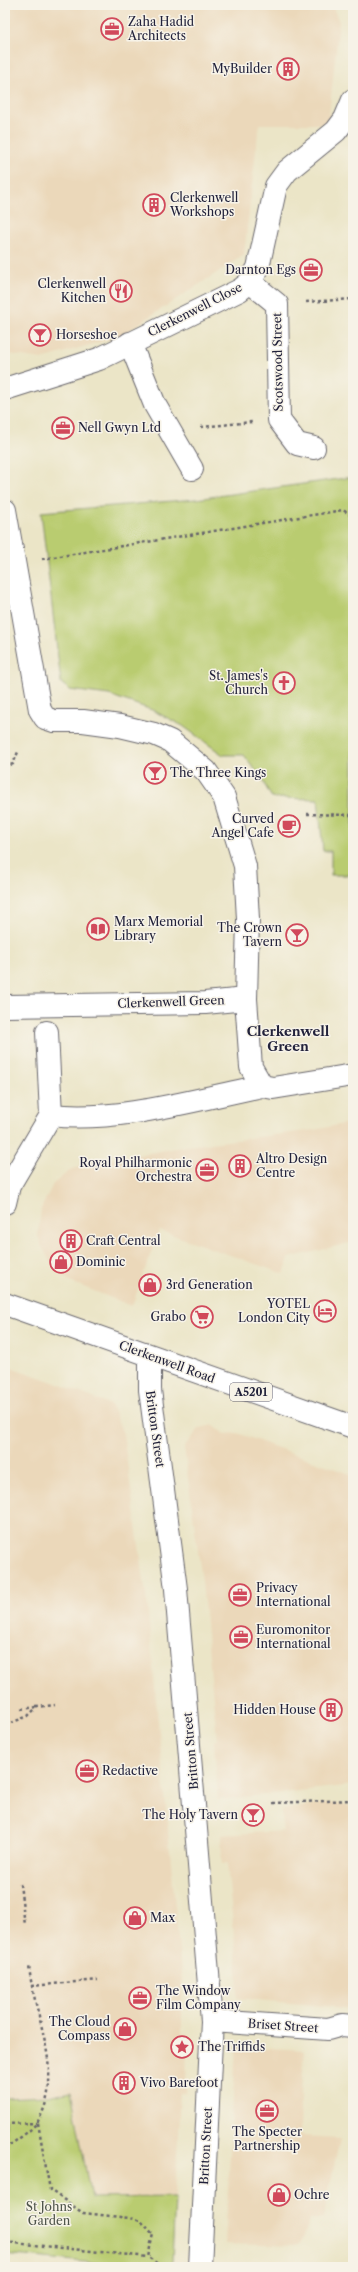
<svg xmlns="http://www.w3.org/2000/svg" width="358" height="2272" font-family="'Libre Caslon Text',serif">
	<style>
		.built { fill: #ebd8ba }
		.green { fill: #b9cc70; stroke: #6e7756 }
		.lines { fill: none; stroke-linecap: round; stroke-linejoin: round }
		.minor-casing { stroke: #68666c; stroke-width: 24 }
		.major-casing { stroke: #68666c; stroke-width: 24 }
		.path { stroke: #68666c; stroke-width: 2.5; stroke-dasharray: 3 3; stroke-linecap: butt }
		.minor { stroke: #fff; stroke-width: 22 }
		.major { stroke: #fff; stroke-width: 22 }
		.labels { text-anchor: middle; stroke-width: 3; stroke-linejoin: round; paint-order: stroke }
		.shield { fill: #f7f3e8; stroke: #62616f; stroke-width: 1 }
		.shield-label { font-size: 11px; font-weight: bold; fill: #22223b }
		.poi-label { font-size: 12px; fill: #22223b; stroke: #f7f3e8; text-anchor: start }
		.street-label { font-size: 12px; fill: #22223b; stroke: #f7f3e8 }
		.park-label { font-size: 12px; fill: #4f554b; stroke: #f7f3e8 }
		.neighbourhood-label { font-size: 13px; font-weight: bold; fill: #22223b; stroke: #f7f3e8 }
	</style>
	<rect width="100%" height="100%" fill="#f7f3e8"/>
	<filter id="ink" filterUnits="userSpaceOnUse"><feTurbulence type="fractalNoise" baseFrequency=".025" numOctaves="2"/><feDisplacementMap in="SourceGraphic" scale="8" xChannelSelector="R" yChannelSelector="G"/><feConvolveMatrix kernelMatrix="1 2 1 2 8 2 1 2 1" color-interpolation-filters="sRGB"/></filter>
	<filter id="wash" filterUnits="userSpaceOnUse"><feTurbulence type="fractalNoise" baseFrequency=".012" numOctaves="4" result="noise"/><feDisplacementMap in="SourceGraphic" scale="16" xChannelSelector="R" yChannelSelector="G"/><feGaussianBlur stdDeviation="0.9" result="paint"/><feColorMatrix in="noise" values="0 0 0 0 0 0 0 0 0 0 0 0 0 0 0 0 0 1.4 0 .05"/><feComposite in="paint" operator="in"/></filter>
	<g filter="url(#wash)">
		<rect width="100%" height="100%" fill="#ebe5c7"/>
		<!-- built -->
		<g class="built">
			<polygon points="5,5 332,5 339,22 328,124 259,124 244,255 120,336 42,359 9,354 5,312"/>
			<polygon points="353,1122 353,1242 289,1258 284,1274 159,1230 132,1306 71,1282 56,1271 42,1247 38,1235 41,1209 53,1184 72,1169 92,1163 188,1146 314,1130"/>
			<polygon points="5,1365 53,1382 111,1405 123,1434 147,1602 182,1982 182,2034 187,2034 186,2093 180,2093 175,2197 91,2198 71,2091 48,2096 5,2098"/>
			<polygon points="213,1425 224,1434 237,1433 353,1475 353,1785 218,1800 214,1741 217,1740 202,1581 184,1447 200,1428"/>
			<polygon points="330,1803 353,1807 353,2009 238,1998 237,1965 228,1873 227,1863 222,1864 221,1835 284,1831 281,1810"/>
			<polygon points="236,2046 305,2050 301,2092 300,2136 340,2138 323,2219 309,2219 299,2246 225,2244"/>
		</g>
		<!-- green -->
		<g class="green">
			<polygon points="353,477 353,875 331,875 331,851 323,851 318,799 272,798 260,776 244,755 223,755 183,726 152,710 109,695 70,690 61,683 41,512 196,499"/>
			<polygon points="71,2091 91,2198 175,2197 172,2262 170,2267 135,2267 5,2254 5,2098 48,2096"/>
		</g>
	</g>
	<g filter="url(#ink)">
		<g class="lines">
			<!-- minor casing -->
			<g class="minor-casing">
				<g id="minor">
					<polyline points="250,282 277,304 279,420 297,444 314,448"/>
					<polyline points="130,343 155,405 192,469"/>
					<polyline points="5,389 99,359 240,290 250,282 258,268 276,186 287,171 336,131 345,119 353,100"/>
					<polyline points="5,510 40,710 45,718 54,721 83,721 120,726 154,734 170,741 206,771 224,797 245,866 248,919 246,999 251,1067 262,1086 273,1088 353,1075"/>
					<polyline points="5,1006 205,1003 246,999"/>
					<path d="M 51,1115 C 117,1123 197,1099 262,1086"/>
					<polyline points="5,1203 9,1186 51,1115 47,1032"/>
					<polyline points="150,1356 150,1390 176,1589 212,2021 200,2267"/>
					<polyline points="212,2021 328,2029 342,2025 353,2026"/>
				</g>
			</g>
			<!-- major casing -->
			<g class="major-casing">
				<polyline id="major" points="5,1304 353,1427"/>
			</g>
			<!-- path -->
			<g class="path">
				<polyline points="306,302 353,299"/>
				<polyline points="201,427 252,422"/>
				<polyline points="42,559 343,510 353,517"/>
				<polyline points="5,767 13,764 18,752"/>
				<polyline points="307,814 353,815"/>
				<polyline points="22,1709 37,1707"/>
				<polyline points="11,1723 28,1716 37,1707 55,1705"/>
				<polyline points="273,1803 353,1800"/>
				<polyline points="20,1884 25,1925"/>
				<polyline points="31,1986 98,1980"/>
				<polyline points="38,2123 50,2190 83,2213 129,2218 141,2221 153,2234 148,2257 162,2267"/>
				<polyline points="5,2124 37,2123"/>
				<path d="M 5,2149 C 13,2142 33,2130 38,2121 C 66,2073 33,2016 29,1965"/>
				<polyline points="5,2242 148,2257"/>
			</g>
			<!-- minor -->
			<use href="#minor" class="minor"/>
			<!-- major -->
			<use href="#major" class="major"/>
		</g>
	</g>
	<!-- icons -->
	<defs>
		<g id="office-ring" transform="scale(1.15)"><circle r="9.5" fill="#f7f3e8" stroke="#d1495b" stroke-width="1.5"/><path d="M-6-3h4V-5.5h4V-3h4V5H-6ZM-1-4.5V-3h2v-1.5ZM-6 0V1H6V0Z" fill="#d1495b"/></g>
		<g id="building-ring" transform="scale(1.15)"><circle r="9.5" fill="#f7f3e8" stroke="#d1495b" stroke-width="1.5"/><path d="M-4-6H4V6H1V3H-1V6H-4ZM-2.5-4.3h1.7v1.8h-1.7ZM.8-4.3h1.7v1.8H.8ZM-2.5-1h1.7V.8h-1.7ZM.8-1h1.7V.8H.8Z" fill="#d1495b"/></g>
		<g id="restaurant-ring" transform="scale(1.15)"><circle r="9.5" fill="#f7f3e8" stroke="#d1495b" stroke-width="1.5"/><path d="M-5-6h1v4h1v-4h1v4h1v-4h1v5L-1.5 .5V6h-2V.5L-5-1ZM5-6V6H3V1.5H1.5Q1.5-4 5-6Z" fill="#d1495b"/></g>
		<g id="bar-ring" transform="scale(1.15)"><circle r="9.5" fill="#f7f3e8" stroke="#d1495b" stroke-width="1.5"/><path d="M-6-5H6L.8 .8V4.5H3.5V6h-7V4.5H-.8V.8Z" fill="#d1495b"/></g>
		<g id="church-ring" transform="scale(1.15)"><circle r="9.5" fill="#f7f3e8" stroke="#d1495b" stroke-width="1.5"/><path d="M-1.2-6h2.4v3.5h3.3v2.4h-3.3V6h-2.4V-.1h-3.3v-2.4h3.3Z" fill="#d1495b"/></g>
		<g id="cafe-ring" transform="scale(1.15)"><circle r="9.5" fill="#f7f3e8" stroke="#d1495b" stroke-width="1.5"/><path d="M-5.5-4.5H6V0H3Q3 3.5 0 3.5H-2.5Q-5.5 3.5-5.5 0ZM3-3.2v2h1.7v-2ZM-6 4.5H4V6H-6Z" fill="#d1495b"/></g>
		<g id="library-ring" transform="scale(1.15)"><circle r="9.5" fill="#f7f3e8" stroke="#d1495b" stroke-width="1.5"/><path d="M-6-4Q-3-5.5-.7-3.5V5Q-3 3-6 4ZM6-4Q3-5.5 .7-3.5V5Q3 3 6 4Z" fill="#d1495b"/></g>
		<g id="shop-ring" transform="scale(1.15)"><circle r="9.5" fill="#f7f3e8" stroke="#d1495b" stroke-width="1.5"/><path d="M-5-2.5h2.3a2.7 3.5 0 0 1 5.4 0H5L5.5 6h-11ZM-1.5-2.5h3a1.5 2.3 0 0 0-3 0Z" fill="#d1495b"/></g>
		<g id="hotel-ring" transform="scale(1.15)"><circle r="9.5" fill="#f7f3e8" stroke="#d1495b" stroke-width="1.5"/><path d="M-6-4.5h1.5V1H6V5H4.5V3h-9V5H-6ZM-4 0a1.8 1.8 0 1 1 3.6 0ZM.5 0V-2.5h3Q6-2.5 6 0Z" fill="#d1495b"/></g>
		<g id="supermarket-ring" transform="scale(1.15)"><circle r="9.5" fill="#f7f3e8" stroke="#d1495b" stroke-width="1.5"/><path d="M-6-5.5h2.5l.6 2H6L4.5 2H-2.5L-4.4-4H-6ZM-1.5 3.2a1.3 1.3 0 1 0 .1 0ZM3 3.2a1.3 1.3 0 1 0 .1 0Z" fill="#d1495b"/></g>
		<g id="sight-ring" transform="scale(1.15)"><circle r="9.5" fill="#f7f3e8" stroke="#d1495b" stroke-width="1.5"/><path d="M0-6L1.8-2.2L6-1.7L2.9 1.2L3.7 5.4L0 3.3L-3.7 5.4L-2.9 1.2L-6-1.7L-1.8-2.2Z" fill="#d1495b"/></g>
	</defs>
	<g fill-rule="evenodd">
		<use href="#office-ring" x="112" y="29"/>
		<use href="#building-ring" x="288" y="69"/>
		<use href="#building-ring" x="154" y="205"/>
		<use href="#office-ring" x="311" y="270"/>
		<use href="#restaurant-ring" x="121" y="291"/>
		<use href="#bar-ring" x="40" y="335"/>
		<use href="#office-ring" x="63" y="428"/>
		<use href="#church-ring" x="284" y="683"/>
		<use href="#bar-ring" x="155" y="773"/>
		<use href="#cafe-ring" x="289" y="826"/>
		<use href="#library-ring" x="98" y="929"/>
		<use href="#bar-ring" x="297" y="935"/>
		<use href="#building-ring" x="240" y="1166"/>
		<use href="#office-ring" x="207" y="1170"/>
		<use href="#building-ring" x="71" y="1241"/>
		<use href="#shop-ring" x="61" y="1262"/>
		<use href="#shop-ring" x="150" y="1285"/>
		<use href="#hotel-ring" x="325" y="1311"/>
		<use href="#supermarket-ring" x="202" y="1317"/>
		<use href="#office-ring" x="240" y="1595"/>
		<use href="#office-ring" x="241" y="1637"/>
		<use href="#building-ring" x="331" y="1710"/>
		<use href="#office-ring" x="87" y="1771"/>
		<use href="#bar-ring" x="253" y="1815"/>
		<use href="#shop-ring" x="135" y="1918"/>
		<use href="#office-ring" x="140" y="1998"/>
		<use href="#shop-ring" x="125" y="2029"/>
		<use href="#sight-ring" x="182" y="2047"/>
		<use href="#building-ring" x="124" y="2083"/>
		<use href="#office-ring" x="267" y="2111"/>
		<use href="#shop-ring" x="279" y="2195"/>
	</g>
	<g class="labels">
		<!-- shield labels -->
		<rect class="shield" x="230" y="1383" width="42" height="18" rx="3"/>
		<g class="shield-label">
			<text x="251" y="1396">A5201</text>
		</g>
		<!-- poi labels -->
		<g class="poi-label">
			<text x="128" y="26">Zaha Hadid<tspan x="128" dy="14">Architects</tspan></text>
			<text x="272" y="73" text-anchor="end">MyBuilder</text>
			<text x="170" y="202">Clerkenwell<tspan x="170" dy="14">Workshops</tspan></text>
			<text x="296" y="274" text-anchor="end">Darnton Egs</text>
			<text x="106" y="288" text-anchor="end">Clerkenwell<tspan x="106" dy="14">Kitchen</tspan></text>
			<text x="56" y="339">Horseshoe</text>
			<text x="78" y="432">Nell Gwyn Ltd</text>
			<text x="268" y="680" text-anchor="end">St. James's<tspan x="268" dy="14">Church</tspan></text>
			<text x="170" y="777">The Three Kings</text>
			<text x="274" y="823" text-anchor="end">Curved<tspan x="274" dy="14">Angel Cafe</tspan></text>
			<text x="114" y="926">Marx Memorial<tspan x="114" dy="14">Library</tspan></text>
			<text x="282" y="932" text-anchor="end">The Crown<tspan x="282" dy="14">Tavern</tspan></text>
			<text x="256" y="1163">Altro Design<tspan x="256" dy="14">Centre</tspan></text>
			<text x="192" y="1167" text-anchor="end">Royal Philharmonic<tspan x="192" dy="14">Orchestra</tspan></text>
			<text x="86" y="1245">Craft Central</text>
			<text x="76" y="1266">Dominic</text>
			<text x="166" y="1289">3rd Generation</text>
			<text x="310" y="1308" text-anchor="end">YOTEL<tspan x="310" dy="14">London City</tspan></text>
			<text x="186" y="1321" text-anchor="end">Grabo</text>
			<text x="256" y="1592">Privacy<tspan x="256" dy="14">International</tspan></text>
			<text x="256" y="1634">Euromonitor<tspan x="256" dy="14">International</tspan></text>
			<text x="316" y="1714" text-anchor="end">Hidden House</text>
			<text x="102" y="1775">Redactive</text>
			<text x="238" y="1819" text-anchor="end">The Holy Tavern</text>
			<text x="150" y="1922">Max</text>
			<text x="156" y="1995">The Window<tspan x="156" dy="14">Film Company</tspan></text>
			<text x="110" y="2026" text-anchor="end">The Cloud<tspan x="110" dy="14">Compass</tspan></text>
			<text x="198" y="2051">The Triffids</text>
			<text x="140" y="2087">Vivo Barefoot</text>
			<text x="267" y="2136" text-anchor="middle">The Specter<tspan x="267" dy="14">Partnership</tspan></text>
			<text x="294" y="2199">Ochre</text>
		</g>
		<!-- street labels -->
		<g class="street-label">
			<text transform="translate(195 310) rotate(-27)" y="4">Clerkenwell Close</text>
			<text transform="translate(278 362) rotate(-91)" y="4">Scotswood Street</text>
			<text transform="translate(171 1002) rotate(-2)" y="4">Clerkenwell Green</text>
			<text transform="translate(167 1362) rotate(20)" y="4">Clerkenwell Road</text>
			<text transform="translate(155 1429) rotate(82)" y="4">Britton Street</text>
			<text transform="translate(191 1751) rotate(-95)" y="4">Britton Street</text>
			<text transform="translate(283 2026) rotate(4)" y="4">Briset Street</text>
			<text transform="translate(206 2146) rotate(-87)" y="4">Britton Street</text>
		</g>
		<!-- park labels -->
		<g class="park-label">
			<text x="49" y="2211">St Johns<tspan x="49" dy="14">Garden</tspan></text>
		</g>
		<!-- neighbourhood labels -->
		<g class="neighbourhood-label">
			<text x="288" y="1036">Clerkenwell<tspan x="288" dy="15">Green</tspan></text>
		</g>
	</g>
	<!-- margin -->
	<rect width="358" height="2272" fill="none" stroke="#f7f3e8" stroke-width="20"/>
</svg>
